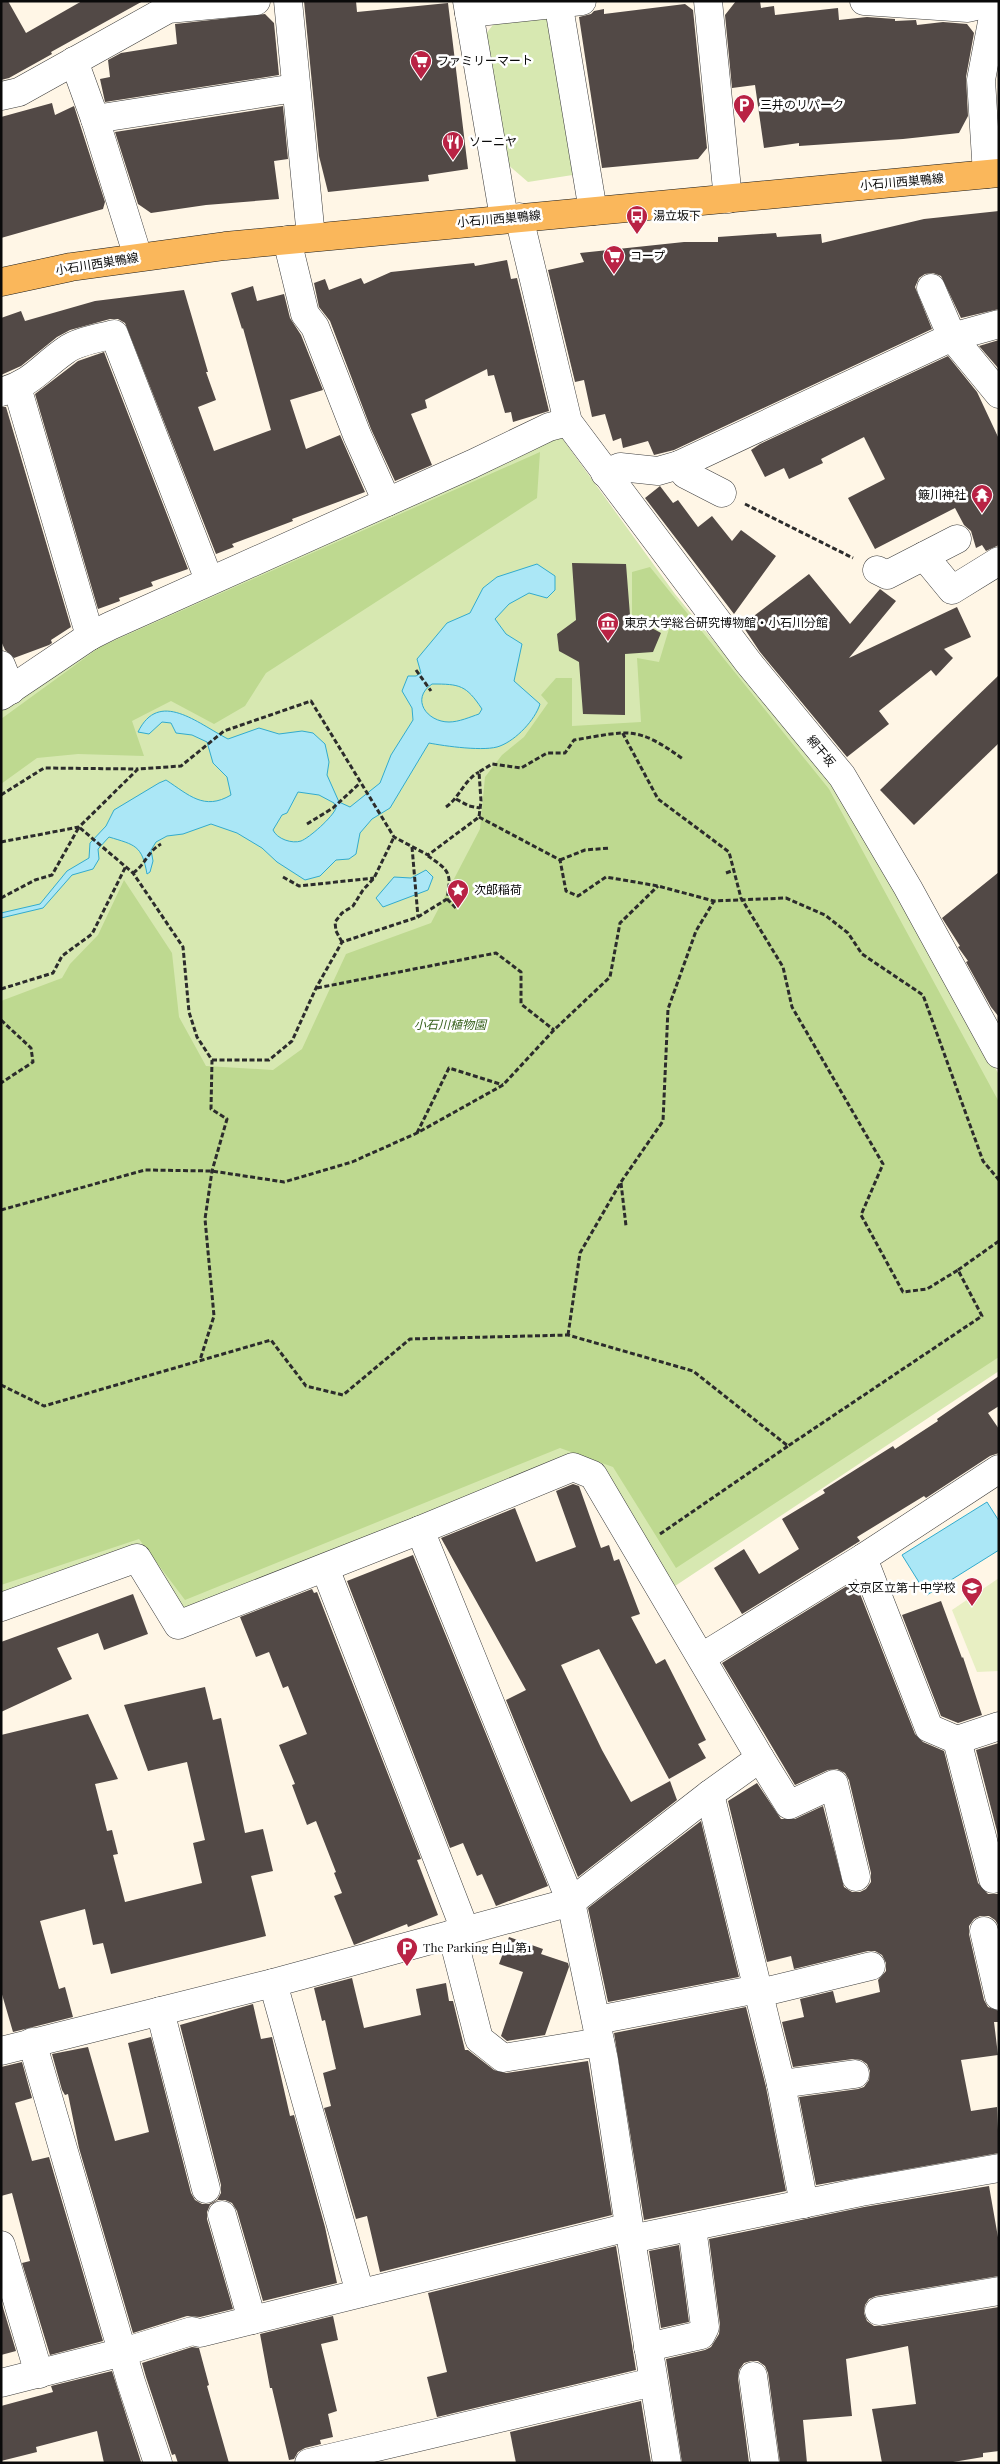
<svg xmlns="http://www.w3.org/2000/svg" width="1000" height="2464" font-family="'Playfair Display','Noto Sans JP',serif">
	<style>
		.green { fill: #d7e8b1 }
		.forest { fill: #bed990 }
		.pitch { fill: #e8efc3 }
		.water { fill: #abe7f6; stroke: #32abcd; fill-rule: evenodd }
		.building { fill: #524946 }
		.lines { fill: none; stroke-linecap: round; stroke-linejoin: round }
		.minor-casing { stroke: #3d3d3d; stroke-width: 29 }
		.major-casing { stroke: #1b1b1b; stroke-width: 29 }
		.path { stroke: #2c2c2c; stroke-width: 3; stroke-dasharray: 5 2.5; stroke-linecap: butt }
		.minor { stroke: #fff; stroke-width: 28 }
		.major { stroke: #fab75b; stroke-width: 28 }
		.labels { text-anchor: middle; stroke-width: 5; stroke-linejoin: round; paint-order: stroke }
		.poi-label { font-size: 12px; fill: #0a0a0a; stroke: #fff; text-anchor: start }
		.street-label { font-size: 12px; fill: #0a0a0a; stroke: #fff }
		.park-label { font-size: 12px; font-style: italic; fill: #36601b; stroke: #fff }
	</style>
	<rect width="100%" height="100%" fill="#fff6e6"/>
	<!-- green -->
	<g class="green">
		<polygon points="554,13 579,174 528,182 507,164 485,35 496,21"/>
		<polygon points="559,434 675,594 835,788 957,992 999,1075 999,1371 675,1586 603,1471 179,1616 140,1550 1,1597 1,711 101,640"/>
	</g>
	<!-- forest -->
	<g class="forest">
		<polygon points="540,452 537,498 266,673 245,706 214,724 171,701 132,721 144,756 78,754 37,758 1,784 1,719 100,647"/>
		<polygon points="650,567 829,789 999,1102 999,1357 676,1568 613,1467 560,1448 185,1600 139,1539 1,1585 1,1001 62,978 70,964 98,935 124,880 172,953 179,1017 206,1066 273,1070 302,1049 346,954 431,923 480,829 485,777 502,755 524,737 548,703 541,695 556,678 572,678 572,726 641,722 637,658 659,662 669,629 632,616 632,572"/>
	</g>
	<!-- pitch -->
	<polygon class="pitch" points="999,1578 999,1671 977,1672 952,1610"/>
	<!-- water -->
	<g class="water">
		<path d="M 537,564 L 555,576 L 555,590 L 547,598 L 529,593 L 509,604 L 495,619 L 506,634 L 522,644 L 514,681 L 540,704 C 535,720 516,740 500,746 C 486,752 444,746 429,743 L 390,808 L 372,819 L 360,833 L 356,854 L 349,859 L 336,860 L 320,876 L 305,880 L 277,862 L 262,848 L 237,833 L 211,824 L 183,834 L 167,836 L 156,842 L 151,850 L 153,861 L 150,872 L 147,874 C 142,845 135,845 109,837 L 98,849 L 99,859 L 93,869 L 72,875 L 43,908 L 1,918 L 1,913 L 40,904 L 67,871 L 89,858 L 90,843 L 106,826 L 114,810 L 159,783 L 166,780 C 189,795 204,811 231,795 L 227,777 L 213,763 L 207,742 L 192,735 L 176,733 L 171,723 L 162,722 L 149,734 L 138,732 C 159,689 197,723 228,739 L 259,728 L 279,734 L 302,731 L 313,733 L 325,744 L 329,762 L 327,775 L 339,802 L 350,807 L 380,783 L 391,755 L 413,720 L 412,708 L 402,691 L 408,676 L 416,676 L 421,673 L 417,659 L 447,623 L 470,613 L 483,588 L 497,577 ZM 432,684 C 460,684 466,685 482,709 L 479,714 C 470,717 459,722 449,722 C 427,722 410,699 432,684 ZM 298,792 L 319,795 L 334,803 L 336,808 C 333,817 309,838 301,841 C 292,844 277,839 273,830 L 282,815 L 287,813 Z"/>
		<polygon points="426,870 433,877 428,890 383,907 376,898 394,877 411,878"/>
		<polygon points="987,1502 999,1521 999,1550 927,1595 902,1555"/>
	</g>
	<!-- building -->
	<g class="building">
		<polygon points="1,1 8,1 26,33 82,1 143,1 51,52 52,54 9,78 1,80"/>
		<polygon points="304,1 356,1 357,12 448,3 468,169 428,175 429,181 328,192 319,156"/>
		<polygon points="736,1 760,1 761,8 774,6 775,15 838,8 839,20 867,17 895,19 895,21 916,20 917,25 943,22 967,24 974,33 966,77 968,116 959,133 903,139 799,146 799,143 764,148 755,85 732,88 725,15"/>
		<polygon points="685,4 693,10 707,148 698,159 602,168 579,17 591,14 594,11 604,9 604,14"/>
		<polygon points="265,14 274,23 279,75 105,102 100,79 110,77 108,60 121,53 177,44 175,24"/>
		<polygon points="52,103 55,115 74,106 105,202 103,209 1,238 1,117"/>
		<polygon points="283,106 288,159 274,161 279,199 206,205 151,213 138,204 115,132"/>
		<polygon points="999,211 999,309 961,318 941,276 933,273 925,274 919,278 915,287 932,329 674,450 654,455 648,441 623,448 621,438 613,441 605,414 592,417 584,380 575,382 548,270 584,262 580,253 684,242 718,242 718,237 776,233 777,237 821,234 822,243 924,219"/>
		<polygon points="507,260 511,279 517,278 549,411 513,422 511,412 505,413 494,375 488,376 487,369 425,400 427,408 411,414 432,465 395,481 371,429 330,321 319,307 314,283 325,279 329,290 361,278 364,284 391,272 474,263 475,266"/>
		<polygon points="253,286 257,301 284,294 290,318 301,335 323,390 290,400 306,449 340,435 365,492 292,519 293,521 232,544 234,547 216,554 125,323 118,319 110,319 70,330 57,337 21,366 1,375 1,318 21,311 25,321 95,301 184,290 208,372 206,372 216,400 198,407 214,451 271,430 243,328 242,329 231,293"/>
		<polygon points="999,340 999,369 979,346"/>
		<polygon points="104,352 188,569 151,582 153,586 119,598 120,601 98,609 35,394 78,361"/>
		<polygon points="948,356 977,392 999,439 999,545 986,551 982,545 976,548 971,531 964,525 955,508 875,549 848,498 885,479 864,437 821,459 823,463 789,479 784,468 765,477 751,450 760,444"/>
		<polygon points="1,407 6,407 71,627 51,640 52,643 49,645 14,658 5,650 1,641"/>
		<polygon points="660,486 673,503 678,500 698,527 712,516 732,541 741,530 776,556 734,614 645,498"/>
		<polygon points="572,563 626,564 631,628 650,627 661,633 653,652 625,654 625,715 583,714 579,662 559,651 557,634 576,620"/>
		<polygon points="809,574 850,624 880,589 896,601 849,658 957,607 971,637 944,649 953,658 936,676 931,670 879,711 889,724 847,757 760,652 742,625"/>
		<polygon points="999,675 999,743 914,825 880,790"/>
		<polygon points="999,872 999,1017 991,1007 966,962 968,961 958,947 960,946 942,918"/>
		<polygon points="999,1376 999,1406 988,1413 999,1429 999,1453 990,1456 926,1498 924,1496 857,1537 860,1541 742,1614 714,1568 744,1549 759,1574 799,1549 782,1519 825,1493 823,1490 893,1446 895,1449 938,1421 937,1419"/>
		<polygon points="573,1484 579,1486 601,1548 609,1545 614,1561 619,1559 640,1614 631,1617 656,1664 665,1659 706,1740 698,1744 706,1758 669,1779 599,1649 561,1665 602,1750 631,1802 670,1781 677,1800 578,1877 506,1700 526,1690 441,1538 515,1508 536,1562 576,1547 556,1491"/>
		<polygon points="413,1555 548,1886 496,1906 482,1874 477,1876 463,1843 450,1848 347,1581"/>
		<polygon points="855,1581 915,1734 923,1742 944,1751 978,1883 988,1894 999,1894 999,1926 995,1920 989,1916 980,1916 974,1919 969,1926 969,1934 984,2000 988,2007 999,2011 999,2022 994,2022 998,2055 961,2060 971,2111 997,2107 999,2153 816,2185 799,2097 858,2089 864,2087 869,2080 870,2071 867,2064 861,2060 853,2059 793,2067 782,2022 804,2017 800,1999 833,1991 836,2003 880,1992 878,1980 886,1971 886,1963 882,1955 875,1951 868,1951 794,1969 791,1956 767,1962 728,1801 757,1783 781,1819 795,1819 823,1806 844,1887 852,1892 860,1892 866,1889 871,1882 871,1873 849,1780 845,1773 837,1769 828,1770 795,1785 722,1663"/>
		<polygon points="312,1589 314,1593 317,1592 421,1859 417,1860 438,1915 408,1927 407,1924 354,1945 334,1896 342,1893 334,1873 336,1872 316,1821 307,1825 292,1785 295,1784 279,1745 307,1734 288,1686 283,1688 269,1652 256,1657 240,1617"/>
		<polygon points="133,1594 148,1634 104,1650 98,1633 57,1648 72,1679 1,1712 1,1642"/>
		<polygon points="941,1601 962,1658 963,1657 982,1715 958,1723 941,1716 902,1615"/>
		<polygon points="205,1687 213,1720 221,1718 245,1833 263,1829 273,1871 251,1876 266,1936 111,1974 103,1943 93,1945 85,1909 40,1921 59,1989 65,1987 73,2017 13,2032 1,1991 1,1735 88,1714 118,1779 95,1784 107,1831 112,1830 118,1854 113,1855 125,1902 202,1883 193,1843 205,1840 187,1762 148,1771 124,1705"/>
		<polygon points="999,1743 999,1839 976,1750"/>
		<polygon points="701,1821 739,1977 608,2002 588,1908"/>
		<polygon points="509,1937 543,1949 541,1954 568,1963 569,1967 545,2035 507,2041 501,2036 523,1972 499,1964"/>
		<polygon points="352,1978 364,2028 421,2015 416,1989 446,1983 449,2001 453,2001 465,2050 468,2050 494,2070 506,2073 588,2061 612,2215 380,2272 367,2216 356,2219 324,2108 331,2106 323,2073 336,2069 325,2020 322,2021 314,1988"/>
		<polygon points="253,2004 261,2039 272,2037 290,2116 294,2115 325,2227 337,2283 263,2301 237,2211 232,2203 225,2200 218,2200 210,2205 207,2212 207,2219 233,2309 200,2317 187,2316 133,2333 79,2148 68,2094 65,2095 62,2090 52,2054 88,2047 115,2141 149,2132 128,2043 151,2037 191,2193 195,2200 202,2204 209,2204 217,2200 221,2193 221,2185 180,2025"/>
		<polygon points="746,2007 766,2087 786,2191 644,2220 614,2033"/>
		<polygon points="22,2062 32,2098 15,2103 32,2161 49,2157 103,2341 50,2355 22,2263 30,2261 12,2193 1,2196 1,2067"/>
		<polygon points="989,2186 999,2243 999,2276 876,2296 869,2299 865,2305 864,2313 867,2321 874,2326 882,2326 999,2307 999,2451 983,2453 983,2457 947,2463 882,2463 872,2409 916,2404 908,2346 846,2359 852,2416 803,2420 807,2463 780,2463 768,2373 765,2366 758,2361 751,2361 744,2363 739,2370 738,2378 749,2463 682,2463 666,2359 705,2350 711,2347 719,2334 720,2325 709,2239 864,2207"/>
		<polygon points="679,2245 689,2322 661,2328 649,2251"/>
		<polygon points="616,2246 636,2370 437,2417 427,2377 447,2372 428,2293"/>
		<polygon points="1,2301 16,2351 1,2355"/>
		<polygon points="333,2316 338,2340 321,2344 337,2411 328,2414 333,2437 320,2440 321,2444 305,2448 298,2452 294,2459 289,2460 272,2388 270,2388 260,2334"/>
		<polygon points="192,2347 199,2348 209,2385 207,2386 229,2463 178,2463 175,2454 172,2455 146,2377 142,2363"/>
		<polygon points="112,2371 141,2462 104,2463 97,2431 36,2447 37,2452 1,2461 1,2406 53,2392 51,2386"/>
		<polygon points="641,2401 651,2463 516,2463 510,2432"/>
	</g>
	<g class="lines">
		<!-- minor casing -->
		<g class="minor-casing">
			<g id="minor">
				<polyline points="288,1 311,237"/>
				<polyline points="467,1 504,218"/>
				<polyline points="558,1 593,211"/>
				<polyline points="708,1 728,199"/>
				<polyline points="864,1 968,8 997,1"/>
				<polyline points="469,13 582,1"/>
				<polyline points="74,61 95,119 138,257"/>
				<polyline points="1,96 19,92 168,9 256,1"/>
				<polyline points="95,119 295,88"/>
				<polyline points="987,174 981,80 996,1"/>
				<polyline points="519,217 568,422 748,662 842,776 908,888 999,1054"/>
				<polyline points="287,240 305,314 315,327 357,435 387,502"/>
				<polyline points="931,288 952,337 999,394"/>
				<polyline points="17,387 90,636"/>
				<path d="M 1,392 C 34,382 40,368 66,350 C 78,341 100,338 114,334 L 209,580"/>
				<polyline points="679,465 685,474 722,493"/>
				<polyline points="605,473 620,467 658,471 679,465 952,337 999,324"/>
				<polyline points="924,556 952,590 999,561"/>
				<polyline points="877,570 887,575 957,539"/>
				<polyline points="1,665 11,690"/>
				<polyline points="1,696 90,636 110,626 472,464 549,427 568,422"/>
				<polyline points="420,1530 571,1902 604,2060 631,2239 667,2463"/>
				<polyline points="863,1558 929,1728 957,1740 999,1726"/>
				<polyline points="325,1568 465,1930"/>
				<polyline points="1,1607 137,1558 178,1625 420,1530 573,1467 593,1475 760,1758 710,1794 571,1902 273,1983 1,2051"/>
				<polyline points="702,1657 863,1558 999,1469"/>
				<polyline points="957,1740 993,1879 999,1878"/>
				<polyline points="760,1758 789,1805 834,1784 856,1877"/>
				<polyline points="710,1794 781,2084 804,2204"/>
				<polyline points="984,1931 999,1996"/>
				<polyline points="452,1934 479,2039 503,2058 600,2042"/>
				<polyline points="273,1983 360,2293"/>
				<polyline points="760,1993 871,1966"/>
				<polyline points="160,2011 206,2189"/>
				<polyline points="597,2020 758,1989"/>
				<polyline points="32,2042 131,2382 158,2463"/>
				<polyline points="781,2084 855,2074"/>
				<polyline points="222,2215 252,2320"/>
				<polyline points="631,2239 861,2192 999,2168"/>
				<polyline points="1,2245 39,2374"/>
				<polyline points="879,2311 999,2291"/>
				<polyline points="648,2347 701,2335 705,2327 692,2227"/>
				<polyline points="753,2376 765,2463"/>
				<polyline points="1,2383 123,2352 192,2331 200,2333 629,2227"/>
				<polyline points="309,2463 653,2382"/>
			</g>
		</g>
		<!-- major casing -->
		<g class="major-casing">
			<polyline id="major" points="1,282 71,267 225,246 999,173"/>
		</g>
		<!-- path -->
		<g class="path">
			<polyline points="745,504 853,558"/>
			<polyline points="416,670 431,691"/>
			<polyline points="1,795 44,768 138,769"/>
			<polyline points="456,799 469,806 480,808"/>
			<path d="M 446,807 C 460,797 464,780 479,772"/>
			<polyline points="479,817 560,860 566,891 578,896 606,877 658,886 714,901 786,898 825,915 848,933 862,954 923,995 983,1161 999,1180"/>
			<polyline points="307,824 333,808 360,783"/>
			<path d="M 1,842 L 79,827 L 138,769 L 181,766 L 224,731 L 311,701 L 394,837 L 428,855 L 479,817 L 481,801 L 479,772 L 492,764 L 521,768 L 547,753 L 565,753 L 574,740 C 629,731 636,725 683,759"/>
			<polyline points="412,847 418,917"/>
			<polyline points="560,860 585,850 610,848"/>
			<path d="M 133,873 C 147,863 146,853 161,844"/>
			<polyline points="726,873 734,870"/>
			<polyline points="283,877 299,886 374,878"/>
			<polyline points="1,898 35,880 52,875 79,827 133,873 183,947 189,1012 197,1037 212,1060 211,1109 227,1119 212,1171 205,1219 214,1316 200,1360"/>
			<polyline points="447,899 456,908"/>
			<polyline points="342,942 336,931 335,922 342,913 353,906 363,890 374,878 394,837"/>
			<polyline points="317,988 496,953 521,972 521,1004 554,1030"/>
			<polyline points="1,989 53,973 62,956 92,934 126,866"/>
			<polyline points="1,1020 31,1048 33,1062 1,1083"/>
			<path d="M 212,1060 L 269,1060 L 292,1041 L 316,988 L 342,942 L 418,917 L 447,899 C 452,873 449,870 428,856"/>
			<polyline points="417,1133 449,1068 503,1085"/>
			<polyline points="621,1183 626,1226"/>
			<polyline points="1,1210 145,1170 212,1171 284,1182 352,1162 417,1133 503,1085 554,1030 610,977 620,923 658,886"/>
			<polyline points="958,1270 999,1241"/>
			<polyline points="568,1335 580,1253 621,1182 663,1121 668,1009 696,931 714,901"/>
			<polyline points="1,1385 44,1406 271,1340 306,1386 343,1395 410,1339 568,1335 693,1371 788,1446 982,1316 958,1270 927,1289 903,1292 861,1215 883,1164 792,1007 783,967 741,898 729,852 658,799 622,732"/>
			<polyline points="660,1534 788,1446"/>
		</g>
		<!-- minor -->
		<use href="#minor" class="minor"/>
		<!-- major -->
		<use href="#major" class="major"/>
	</g>
	<!-- icons -->
	<defs>
		<g id="supermarket-pin" transform="scale(1.125)"><path d="M0 17L-7.5 6A9.5 9.5 0 1 1 7.5 6Z" fill="#b92244" stroke="#fff"/><path d="M-6-5.5h2.5l.6 2H6L4.5 2H-2.5L-4.4-4H-6ZM-1.5 3.2a1.3 1.3 0 1 0 .1 0ZM3 3.2a1.3 1.3 0 1 0 .1 0Z" fill="#fff"/></g>
		<g id="parking-pin" transform="scale(1.125)"><path d="M0 17L-7.5 6A9.5 9.5 0 1 1 7.5 6Z" fill="#b92244" stroke="#fff"/><path d="M-3.5-5.5H1a3.5 3.5 0 0 1 0 7H-1V5.5H-3.5ZM-1-3.4V-.6H.8a1.4 1.4 0 0 0 0-2.8Z" fill="#fff"/></g>
		<g id="restaurant-pin" transform="scale(1.125)"><path d="M0 17L-7.5 6A9.5 9.5 0 1 1 7.5 6Z" fill="#b92244" stroke="#fff"/><path d="M-5-6h1v4h1v-4h1v4h1v-4h1v5L-1.5 .5V6h-2V.5L-5-1ZM5-6V6H3V1.5H1.5Q1.5-4 5-6Z" fill="#fff"/></g>
		<g id="bus-pin" transform="scale(1.125)"><path d="M0 17L-7.5 6A9.5 9.5 0 1 1 7.5 6Z" fill="#b92244" stroke="#fff"/><path d="M-5-6H5V4H4V6H2V4H-2V6H-4V4H-5ZM-3.5-4V0h7V-4ZM-3.5 1.2v1.5H-2V1.2ZM2 1.2v1.5H3.5V1.2Z" fill="#fff"/></g>
		<g id="temple-pin" transform="scale(1.125)"><path d="M0 17L-7.5 6A9.5 9.5 0 1 1 7.5 6Z" fill="#b92244" stroke="#fff"/><path d="M0-6L5-2H3V0L6.5 2.5H4V6H1.5V3h-3V6H-4V2.5H-6.5L-3 0V-2H-5Z" fill="#fff"/></g>
		<g id="museum-pin" transform="scale(1.125)"><path d="M0 17L-7.5 6A9.5 9.5 0 1 1 7.5 6Z" fill="#b92244" stroke="#fff"/><path d="M0-6L6-3V-2H-6V-3ZM-5-1h2V3h-2ZM-1-1h2V3h-2ZM3-1h2V3H3ZM-6 4H6V6H-6Z" fill="#fff"/></g>
		<g id="sight-pin" transform="scale(1.125)"><path d="M0 17L-7.5 6A9.5 9.5 0 1 1 7.5 6Z" fill="#b92244" stroke="#fff"/><path d="M0-6L1.8-2.2L6-1.7L2.9 1.2L3.7 5.4L0 3.3L-3.7 5.4L-2.9 1.2L-6-1.7L-1.8-2.2Z" fill="#fff"/></g>
		<g id="school-pin" transform="scale(1.125)"><path d="M0 17L-7.5 6A9.5 9.5 0 1 1 7.5 6Z" fill="#b92244" stroke="#fff"/><path d="M0-5L7-2L0 1L-7-2ZM-4 1L0 2.5L4 1V4Q0 6-4 4Z" fill="#fff"/></g>
	</defs>
	<g fill-rule="evenodd">
		<use href="#supermarket-pin" x="421" y="61"/>
		<use href="#parking-pin" x="744" y="105"/>
		<use href="#restaurant-pin" x="453" y="142"/>
		<use href="#bus-pin" x="637" y="216"/>
		<use href="#supermarket-pin" x="614" y="256"/>
		<use href="#temple-pin" x="982" y="495"/>
		<use href="#museum-pin" x="608" y="623"/>
		<use href="#sight-pin" x="458" y="890"/>
		<use href="#school-pin" x="972" y="1588"/>
		<use href="#parking-pin" x="407" y="1948"/>
	</g>
	<g class="labels">
		<!-- poi labels -->
		<g class="poi-label">
			<text x="437" y="65">ファミリーマート</text>
			<text x="760" y="109">三井のリパーク</text>
			<text x="469" y="146">ソーニヤ</text>
			<text x="653" y="220">湯立坂下</text>
			<text x="630" y="260">コープ</text>
			<text x="966" y="499" text-anchor="end">簸川神社</text>
			<text x="624" y="627">東京大学総合研究博物館・小石川分館</text>
			<text x="474" y="894">次郎稲荷</text>
			<text x="956" y="1592" text-anchor="end">文京区立第十中学校</text>
			<text x="423" y="1952">The Parking 白山第1</text>
		</g>
		<!-- street labels -->
		<g class="street-label">
			<text transform="translate(902 182) rotate(-5)" y="4">小石川西巣鴨線</text>
			<text transform="translate(499 219) rotate(-5)" y="4">小石川西巣鴨線</text>
			<text transform="translate(97 264) rotate(-9)" y="4">小石川西巣鴨線</text>
			<text transform="translate(821 751) rotate(50)" y="4">網干坂</text>
		</g>
		<!-- park labels -->
		<g class="park-label">
			<text x="450" y="1029">小石川植物園</text>
		</g>
	</g>
	<!-- border -->
	<rect width="1000" height="2464" fill="none" stroke="#0a0a0a" stroke-width="5"/>
</svg>
